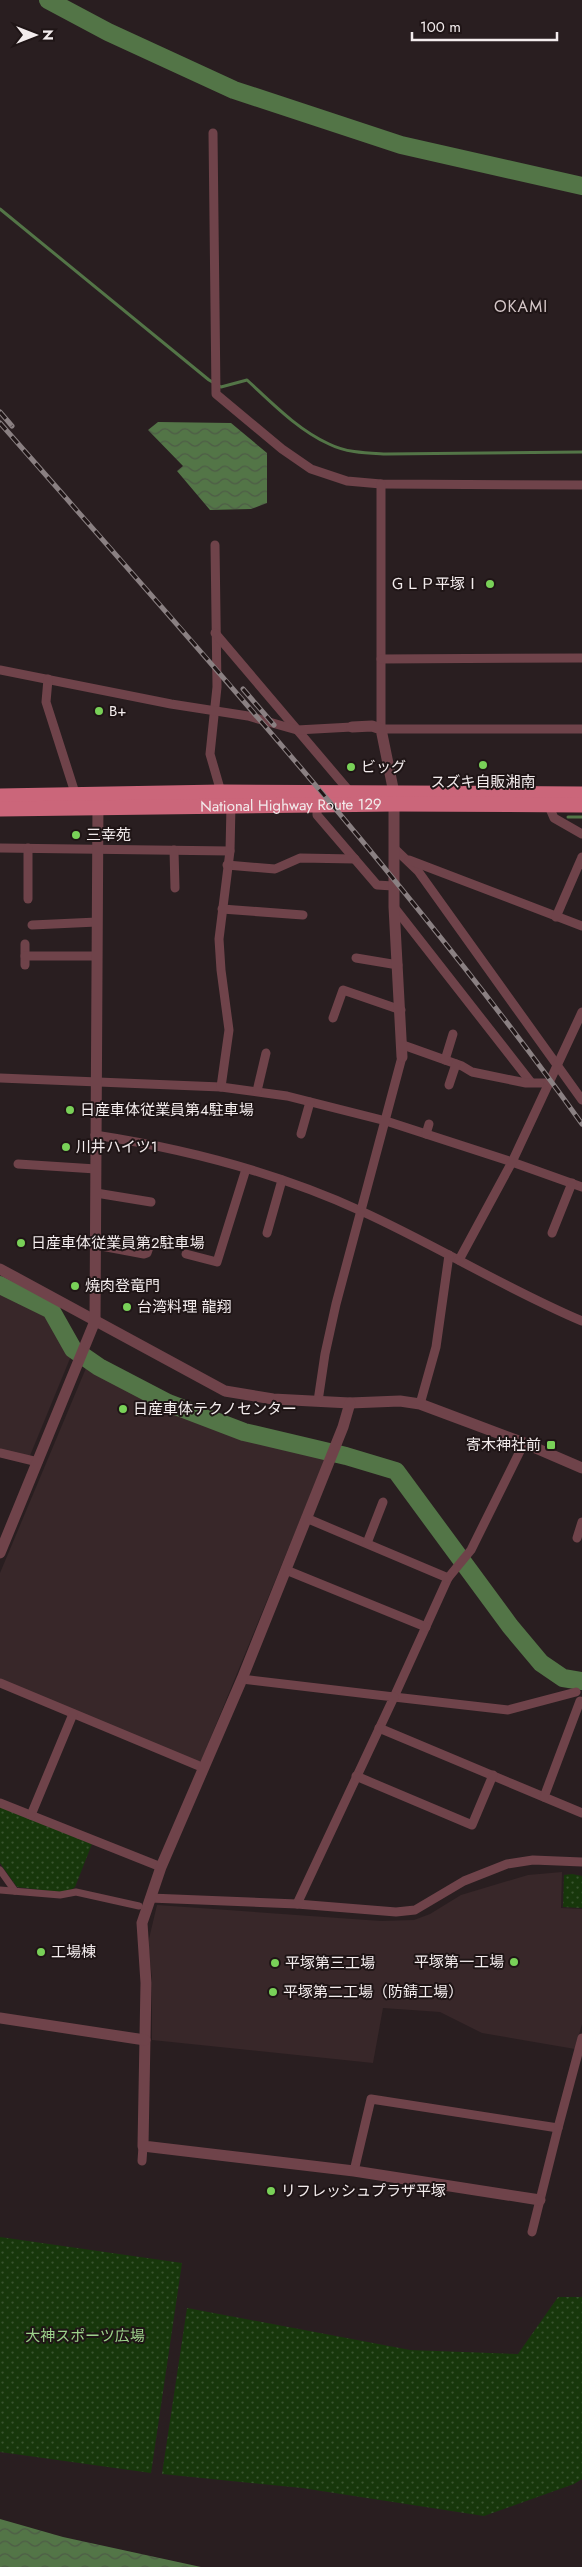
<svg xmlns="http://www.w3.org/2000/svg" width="582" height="2567" font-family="Jost,'Noto Sans JP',sans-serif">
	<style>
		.built { fill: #382729 }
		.park { fill: url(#park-dots) }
		.water { fill: url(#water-waves) }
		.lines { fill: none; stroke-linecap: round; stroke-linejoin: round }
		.stream { stroke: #537547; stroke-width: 3 }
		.river { stroke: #537547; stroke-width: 18 }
		.pedestrian { stroke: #6f434a; stroke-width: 7 }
		.minor { stroke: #6f434a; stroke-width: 9 }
		.tertiary { stroke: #6f434a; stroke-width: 11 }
		.trunk { stroke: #cb667a; stroke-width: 15 }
		.rail-casing { stroke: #8a8082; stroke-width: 5 }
		.rail { stroke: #1f1516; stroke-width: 3; stroke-dasharray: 9; stroke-linecap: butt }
		.poi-dot { fill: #79d158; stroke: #1f1516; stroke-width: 2 }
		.labels { text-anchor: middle; stroke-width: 4; stroke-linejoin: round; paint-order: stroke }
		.poi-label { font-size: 15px; fill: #f3eced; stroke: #1f1516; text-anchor: start }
		.street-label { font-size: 15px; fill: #f3eced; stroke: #1f1516 }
		.park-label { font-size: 15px; fill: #9dd18b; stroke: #1f1516 }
		.neighbourhood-label { font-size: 16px; letter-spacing: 1px; fill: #d4c6c7; stroke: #1f1516 }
	</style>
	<defs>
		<pattern id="park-dots" width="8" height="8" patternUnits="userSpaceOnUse" patternTransform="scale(1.25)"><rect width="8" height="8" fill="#17370b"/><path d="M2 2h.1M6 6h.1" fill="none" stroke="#39542f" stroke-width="1.8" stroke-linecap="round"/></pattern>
		<pattern id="water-waves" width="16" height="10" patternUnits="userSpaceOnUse" patternTransform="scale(1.25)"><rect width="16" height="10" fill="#537547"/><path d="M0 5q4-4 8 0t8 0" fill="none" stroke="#4e5c47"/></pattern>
	</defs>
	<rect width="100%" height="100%" fill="#291e20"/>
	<!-- built -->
	<g class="built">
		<polygon points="0,1286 49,1311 71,1356 29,1458 0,1451"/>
		<polygon points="89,1361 167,1404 243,1433 328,1452 201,1761 198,1762 0,1679 0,1573"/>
		<polygon points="562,1872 561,1908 582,1909 582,2024 575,2049 482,2033 440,2012 383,2008 373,2063 152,2040 152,1978 148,1943 157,1905 381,1921 414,1920 430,1914 461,1895 528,1875"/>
	</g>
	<!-- park -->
	<g class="park">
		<polygon points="0,1806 92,1844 75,1887 67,1893 17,1887 0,1863"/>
		<polygon points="572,1874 582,1876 582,1908 563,1907 564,1875"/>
		<polygon points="0,2237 182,2263 151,2473 0,2452"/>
		<polygon points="558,2297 582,2297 582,2479 574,2484 484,2516 302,2488 162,2474 187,2308 410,2350 518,2354"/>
	</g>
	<!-- water -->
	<g class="water">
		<polygon points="158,422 231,423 267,453 267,503 251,509 210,510 177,471 183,466 148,430"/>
		<polygon points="0,2519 63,2537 201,2567 0,2567"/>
	</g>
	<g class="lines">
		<!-- stream -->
		<g class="stream">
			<path d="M 0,209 L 209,380 L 221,387 L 247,380 C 272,403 298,430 329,444 C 347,453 367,453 386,454 L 582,452"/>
			<polyline points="568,817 582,817"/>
		</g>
		<!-- river -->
		<g class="river">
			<polyline points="48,0 108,32 234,90 401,145 582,186"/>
			<polyline points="0,1285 51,1310 73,1349 99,1367 168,1403 244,1432 346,1456 396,1471 510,1626 541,1663 563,1678 582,1681"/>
		</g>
		<!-- pedestrian -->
		<g class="pedestrian">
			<polyline points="0,1870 15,1891"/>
			<polyline points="0,1890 60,1895 76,1892 139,1906"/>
		</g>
		<!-- minor -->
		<g class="minor">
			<polyline points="213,133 216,394 282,449 311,469 347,481 381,484 582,485"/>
			<polyline points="381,484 381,729 582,729"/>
			<polyline points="215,545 217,687 210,754 221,792"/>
			<polyline points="215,633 350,792"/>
			<polyline points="381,659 582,658"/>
			<polyline points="0,670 171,704 248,716 297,730 352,727"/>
			<polyline points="48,679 46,702 77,799"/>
			<polyline points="548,804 554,818 582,834"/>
			<polyline points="317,805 317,815 377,885 393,886"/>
			<polyline points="0,848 230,851"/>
			<polyline points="395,849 418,871 582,1100"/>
			<polyline points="174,850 175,888"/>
			<polyline points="409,860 582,926"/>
			<polyline points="227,865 275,869 300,858 355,859"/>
			<polyline points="28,899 28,848"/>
			<polyline points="394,907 530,1081"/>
			<polyline points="222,909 303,915"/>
			<polyline points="556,917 582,857"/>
			<polyline points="32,925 97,922"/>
			<polyline points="25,944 25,965"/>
			<polyline points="25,956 96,956"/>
			<polyline points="356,958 398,965"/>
			<polyline points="333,1018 343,990 401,1010"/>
			<polyline points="403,1045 462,1066 472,1072 526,1083 549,1083"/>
			<polyline points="445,1060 453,1034"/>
			<polyline points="0,1078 221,1087 287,1096 386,1121 512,1162 582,1187"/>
			<polyline points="449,1085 456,1064"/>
			<polyline points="221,1087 229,1030 221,970 219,939 230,851 231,805"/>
			<polyline points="257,1091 266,1053"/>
			<polyline points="301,1134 310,1102"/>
			<polyline points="426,1134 429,1124"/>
			<path d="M 95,1135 C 186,1149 278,1173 361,1211 C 436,1245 506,1289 582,1321"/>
			<polyline points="18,1164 96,1169"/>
			<polyline points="96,1193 151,1202"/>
			<polyline points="267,1233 282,1180"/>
			<polyline points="552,1233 572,1183"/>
			<polyline points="96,1245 144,1254 147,1253 149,1247"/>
			<polyline points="186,1254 217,1262 246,1169"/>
			<polyline points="459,1260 512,1162 582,1012"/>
			<polyline points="318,1401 325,1354 336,1304 402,1057"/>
			<polyline points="420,1404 436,1347 449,1255"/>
			<polyline points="524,1443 471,1550 448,1578 394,1697 508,1710 576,1692"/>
			<polyline points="0,1453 38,1462"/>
			<polyline points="306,1518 448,1578"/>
			<polyline points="577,1538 582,1522"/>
			<polyline points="367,1543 383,1502"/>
			<polyline points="286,1570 426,1627"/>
			<polyline points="242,1679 394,1697 297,1904"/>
			<polyline points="0,1683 204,1768"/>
			<polyline points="379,1728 582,1813"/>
			<polyline points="356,1776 472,1825 493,1775"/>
			<polyline points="544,1797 580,1701"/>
			<polyline points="0,1803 161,1867"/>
			<polyline points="31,1815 73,1714"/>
			<polyline points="150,1898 297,1904 396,1912 415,1910 464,1881 507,1864 533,1860 582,1862"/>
			<polyline points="558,2128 582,2038"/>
			<polyline points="142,2161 143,2146"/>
			<polyline points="354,2171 371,2099 558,2128 532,2232"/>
		</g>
		<!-- tertiary -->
		<g class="tertiary">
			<polyline points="352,727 372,726 381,729 394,793 394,907 402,1057"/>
			<polyline points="0,1269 225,1391 273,1399 350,1403 400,1401 420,1404 524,1443 582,1468"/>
			<polyline points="350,1403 343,1427 242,1679 161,1867 142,1923 146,1983 143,2146 354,2171 540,2200"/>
			<polyline points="0,1553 95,1321 98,800"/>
			<polyline points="0,2018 145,2040"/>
		</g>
		<!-- trunk -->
		<g class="trunk">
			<polyline points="0,796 221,792 582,794"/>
			<path id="s1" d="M 0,809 L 394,804 L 582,805"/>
		</g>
		<!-- rail casing -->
		<g class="rail-casing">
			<g id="rail">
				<polyline points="0,412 12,426"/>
				<path d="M 0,423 C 200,651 405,877 582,1124"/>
				<polyline points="243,689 274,725"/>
			</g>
		</g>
		<!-- rail -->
		<use href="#rail" class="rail"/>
	</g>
	<!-- markers -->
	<g class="poi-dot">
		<circle cx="490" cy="584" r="5"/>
		<circle cx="99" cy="711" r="5"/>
		<circle cx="483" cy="765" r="5"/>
		<circle cx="351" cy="767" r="5"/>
		<circle cx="76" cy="835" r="5"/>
		<circle cx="70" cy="1110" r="5"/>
		<circle cx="66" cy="1147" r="5"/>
		<circle cx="21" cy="1243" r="5"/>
		<circle cx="75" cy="1286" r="5"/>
		<circle cx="127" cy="1307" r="5"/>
		<circle cx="123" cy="1409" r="5"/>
		<rect x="546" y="1440" width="10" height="10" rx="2.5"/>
		<circle cx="41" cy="1952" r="5"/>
		<circle cx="514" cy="1962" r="5"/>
		<circle cx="275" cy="1963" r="5"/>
		<circle cx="273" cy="1992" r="5"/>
		<circle cx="271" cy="2191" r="5"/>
	</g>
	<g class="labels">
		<!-- poi labels -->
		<g class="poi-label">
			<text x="480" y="589" text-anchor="end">ＧＬＰ平塚Ⅰ</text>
			<text x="109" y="716">B+</text>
			<text x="361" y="772">ビッグ</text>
			<text x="483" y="787" text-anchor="middle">スズキ自販湘南</text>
			<text x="86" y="840">三幸苑</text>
			<text x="80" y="1115">日産車体従業員第4駐車場</text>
			<text x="76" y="1152">川井ハイツ1</text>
			<text x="31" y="1248">日産車体従業員第2駐車場</text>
			<text x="85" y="1291">焼肉登竜門</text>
			<text x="137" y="1312">台湾料理 龍翔</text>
			<text x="133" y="1414">日産車体テクノセンター</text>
			<text x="541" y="1450" text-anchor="end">寄木神社前</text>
			<text x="51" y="1957">工場棟</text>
			<text x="504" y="1967" text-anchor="end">平塚第一工場</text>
			<text x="285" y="1968">平塚第三工場</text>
			<text x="283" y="1997">平塚第二工場（防錆工場）</text>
			<text x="281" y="2196">リフレッシュプラザ平塚</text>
		</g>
		<!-- street labels -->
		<g class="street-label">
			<text dy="5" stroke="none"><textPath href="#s1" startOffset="291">National Highway Route 129</textPath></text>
		</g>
		<!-- park labels -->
		<g class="park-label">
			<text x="85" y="2341">大神スポーツ広場</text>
		</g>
		<!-- neighbourhood labels -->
		<g class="neighbourhood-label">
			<text x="521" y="312">OKAMI</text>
		</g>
	</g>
	<!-- north arrow -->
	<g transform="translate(35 35) rotate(90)" stroke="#1f1516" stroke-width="4" paint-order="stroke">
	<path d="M0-4L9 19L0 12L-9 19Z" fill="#f3eced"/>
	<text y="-8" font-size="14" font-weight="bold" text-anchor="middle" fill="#f3eced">N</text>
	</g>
	<!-- scale -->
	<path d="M412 32v8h145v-8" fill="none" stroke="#f3eced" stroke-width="2.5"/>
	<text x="420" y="32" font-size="15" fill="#f3eced" stroke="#1f1516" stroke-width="4" paint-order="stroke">100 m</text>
</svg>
